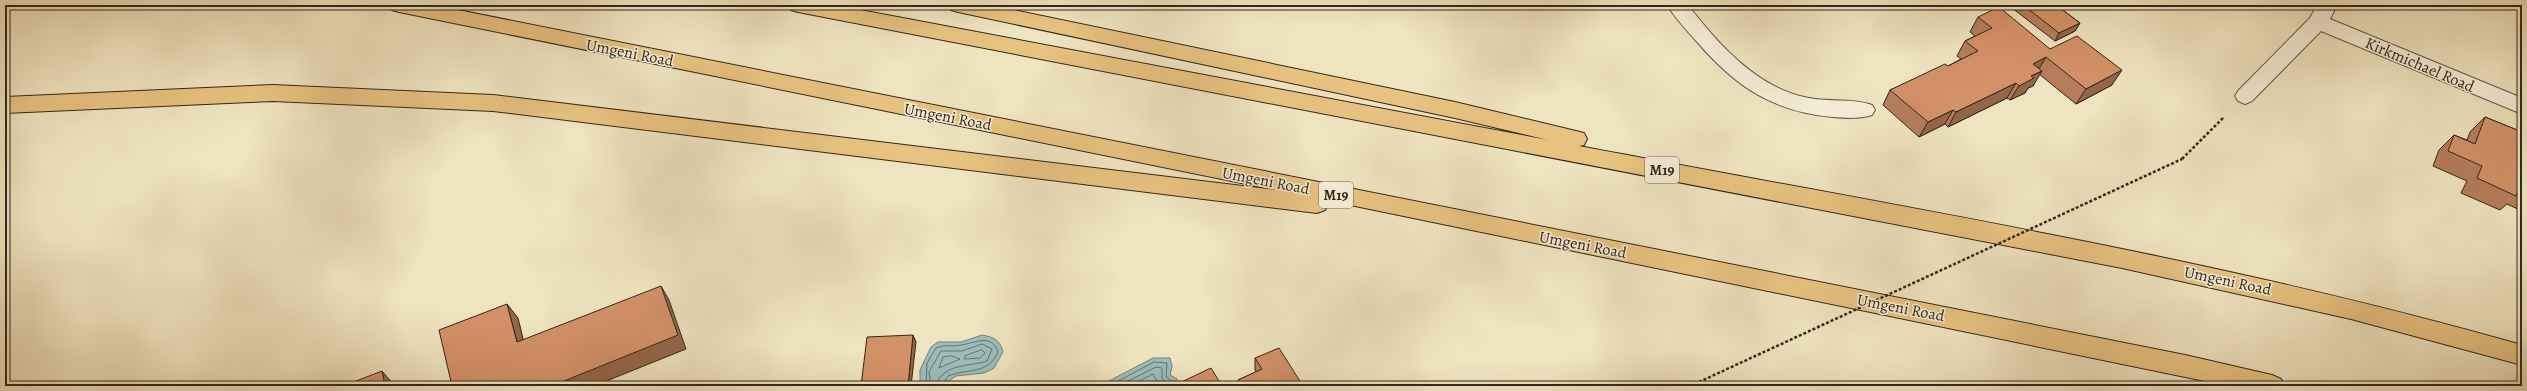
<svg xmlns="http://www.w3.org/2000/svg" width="2527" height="391" font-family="Alegreya,serif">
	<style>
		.water { fill: #9cbdbb; stroke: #72817b }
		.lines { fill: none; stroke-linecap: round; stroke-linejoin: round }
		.shore { stroke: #67726c; stroke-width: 1 }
		.minor-casing { stroke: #615645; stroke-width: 2 }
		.motorway-casing { stroke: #32261c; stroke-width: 2 }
		.path { stroke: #32261c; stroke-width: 2.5; stroke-dasharray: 3 2; stroke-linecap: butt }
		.minor { fill: #f5edd6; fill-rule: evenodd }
		.motorway { fill: #e8c280; fill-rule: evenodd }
		.path-bridge { stroke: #32261c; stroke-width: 2.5; stroke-dasharray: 3 2; stroke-linecap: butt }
		.wall { fill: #b57d59; stroke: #32261c }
		.shaded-wall { fill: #946649; stroke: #32261c }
		.building { fill: #d39168; stroke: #32261c }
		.labels { text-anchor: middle; stroke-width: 3; stroke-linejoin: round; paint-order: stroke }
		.shield { fill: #f5edd6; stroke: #6c6254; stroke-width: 1 }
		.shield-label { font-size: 15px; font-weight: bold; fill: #32261c }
		.street-label { font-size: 16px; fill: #32261c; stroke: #f5edd6 }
	</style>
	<rect width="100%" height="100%" fill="#efe4c0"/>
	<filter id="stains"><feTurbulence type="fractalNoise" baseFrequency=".005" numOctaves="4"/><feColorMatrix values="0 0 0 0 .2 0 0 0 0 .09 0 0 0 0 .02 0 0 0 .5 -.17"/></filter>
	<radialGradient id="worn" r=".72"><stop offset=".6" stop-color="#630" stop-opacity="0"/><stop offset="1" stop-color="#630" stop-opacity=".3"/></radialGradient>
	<!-- water -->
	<g class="water">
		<path d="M 982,335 C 994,337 1000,340 1003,352 L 994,368 L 984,373 L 956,376 L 941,386 L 920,384 L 920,370 L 931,347 L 938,342 L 961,342 Z"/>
		<polygon points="1153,358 1170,358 1172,366 1170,375 1177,379 1178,386 1104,386 1105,383"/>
	</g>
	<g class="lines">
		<!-- shore -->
		<g class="shore">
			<polygon points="982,350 985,353 980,358 964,359 965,356"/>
			<polygon points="952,356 960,359 939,368 943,357"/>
			<path d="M 926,386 L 927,363 L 936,348 C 945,344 952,347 961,345 C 975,343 992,333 998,352 C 988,375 968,368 948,376 L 941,386"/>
			<path d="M 931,386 L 929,372 L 941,351 L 962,351 L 982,344 L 992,349 L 987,361 C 969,367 942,363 936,386"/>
			<polyline points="1109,386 1154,362 1167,363 1166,376 1174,385"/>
			<polyline points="1118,386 1156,367 1162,368 1162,378 1169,386"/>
			<polyline points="1129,386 1153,374 1160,386"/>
		</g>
		<!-- minor casing -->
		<g class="minor-casing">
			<g id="minor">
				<path d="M 1667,5 L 1688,5 C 1718,44 1758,89 1809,98 C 1829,102 1853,98 1872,105 L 1875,110 L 1872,115 C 1860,119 1846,118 1833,117 C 1774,112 1736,87 1698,43 C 1687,31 1676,19 1667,5 Z"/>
				<polygon points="2317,5 2337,5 2330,19 2522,98 2522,114 2321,31 2252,101 2245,104 2238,101 2235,96 2238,91 2310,18"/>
			</g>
		</g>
		<!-- motorway casing -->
		<g class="motorway-casing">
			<g id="motorway">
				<polygon points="389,5 433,5 2185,355 2272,375 2281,379 2284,386 2229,386 1326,200 1328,204 1325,210 1317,213 493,111 273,101 5,113 5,97 273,85 493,95 1276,190 399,12 392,10"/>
				<path d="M 788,5 L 834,5 L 1548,140 L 1455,118 L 958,12 L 951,10 L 948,5 L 990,5 L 1455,102 L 1576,131 L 1584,133 L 1587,139 L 1584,145 L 1579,146 C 1894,206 2213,257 2522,345 L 2522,365 L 2351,319 L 2122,268 L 798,12 L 791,10 Z"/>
			</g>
		</g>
		<!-- path -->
		<g class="path">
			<polyline points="2182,159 2224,117"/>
			<polyline points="1691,386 1699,382"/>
		</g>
		<!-- minor -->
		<use href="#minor" class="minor"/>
		<!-- motorway -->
		<use href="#motorway" class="motorway"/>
		<!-- path-bridge -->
		<polyline class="path-bridge" points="1699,382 2182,159"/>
	</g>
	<!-- wall -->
	<g class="wall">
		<polygon points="2008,5 2056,5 2080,23 2075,31 2055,41"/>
		<polygon points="1978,17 2050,49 2112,85 2076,104 2039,74 2033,86 2028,88 2025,93 2010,100 2007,98 1948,127 1945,124 1919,137 1883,105 1890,90 1948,66 1961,59 1957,56 1965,41 1975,36 1970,32"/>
		<polygon points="2485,117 2522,132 2522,211 2507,204 2500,210 2461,193 2467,181 2433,166 2439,150 2454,135 2467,140 2470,132"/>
		<polygon points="1255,358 1303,386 1238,386 1238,380 1256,372 1255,370"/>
	</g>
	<!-- shaded-wall -->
	<g class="shaded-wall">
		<polygon points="2080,23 2075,31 2055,41 2059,33"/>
		<polygon points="2046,57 2037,72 2033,64"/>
		<polygon points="2122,70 2112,85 2076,104 2086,89"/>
		<polygon points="2042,71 2033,86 2028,88 2025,93 2010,100 2019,86 2031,76"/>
		<polygon points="2016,83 2007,98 1948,127 1956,112"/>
		<polygon points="1953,110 1945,124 1919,137 1928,122"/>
		<polygon points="661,286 669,300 686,349 594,386 540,386"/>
		<polygon points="507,304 518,318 527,355 517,342"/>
		<polygon points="913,335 916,342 911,386 908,386"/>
		<polygon points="382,371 394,385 395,386 385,386"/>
		<polygon points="492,381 496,386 479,386"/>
	</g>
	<!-- building -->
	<g class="building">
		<polygon points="2023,5 2056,5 2080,23 2059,33"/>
		<polygon points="1999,7 2050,49 2077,36 2122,70 2086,89 2046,57 2033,64 2042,71 2031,76 2034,78 2019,86 2016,83 1956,112 1953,110 1928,122 1890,90 1945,64 1948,66 1978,51 1965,41 1992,28 1978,17"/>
		<polygon points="2485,117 2522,132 2522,189 2519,188 2516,196 2477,178 2482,166 2448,151 2454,135 2475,144"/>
		<polygon points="661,286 678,335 554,385 553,381 540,386 493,386 492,381 479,386 452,386 439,330 507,304 517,342"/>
		<polygon points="913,335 908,386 861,386 867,337"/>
		<polygon points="1279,348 1303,386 1241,386 1238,380 1262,369 1255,358"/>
		<polygon points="1211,368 1222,386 1173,386"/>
		<polygon points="382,371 385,386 343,386"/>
	</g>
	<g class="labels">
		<!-- shield labels -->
		<g class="shield">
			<rect x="1645" y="157" width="34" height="26" rx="3"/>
			<rect x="1319" y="182" width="34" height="26" rx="3"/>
		</g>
		<g class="shield-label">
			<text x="1662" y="175">M19</text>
			<text x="1336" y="200">M19</text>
		</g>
		<!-- street labels -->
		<g class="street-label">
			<text transform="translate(630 52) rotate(11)" y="6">Umgeni Road</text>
			<text transform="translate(2420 64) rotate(23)" y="6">Kirkmichael Road</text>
			<text transform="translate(948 116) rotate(11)" y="6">Umgeni Road</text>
			<text transform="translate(1266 180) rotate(11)" y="6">Umgeni Road</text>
			<text transform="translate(1583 244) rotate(11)" y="6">Umgeni Road</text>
			<text transform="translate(2228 280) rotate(12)" y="6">Umgeni Road</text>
			<text transform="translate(1901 307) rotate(11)" y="6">Umgeni Road</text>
		</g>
	</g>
	<!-- margin -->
	<rect width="2527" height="391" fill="none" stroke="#efe4c0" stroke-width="20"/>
	<rect x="6" y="6" width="2515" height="379" fill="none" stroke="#32261c" stroke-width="2"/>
	<rect x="10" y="10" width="2507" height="371" fill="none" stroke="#32261c"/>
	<rect width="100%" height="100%" filter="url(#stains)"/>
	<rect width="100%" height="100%" fill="url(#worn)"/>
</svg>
